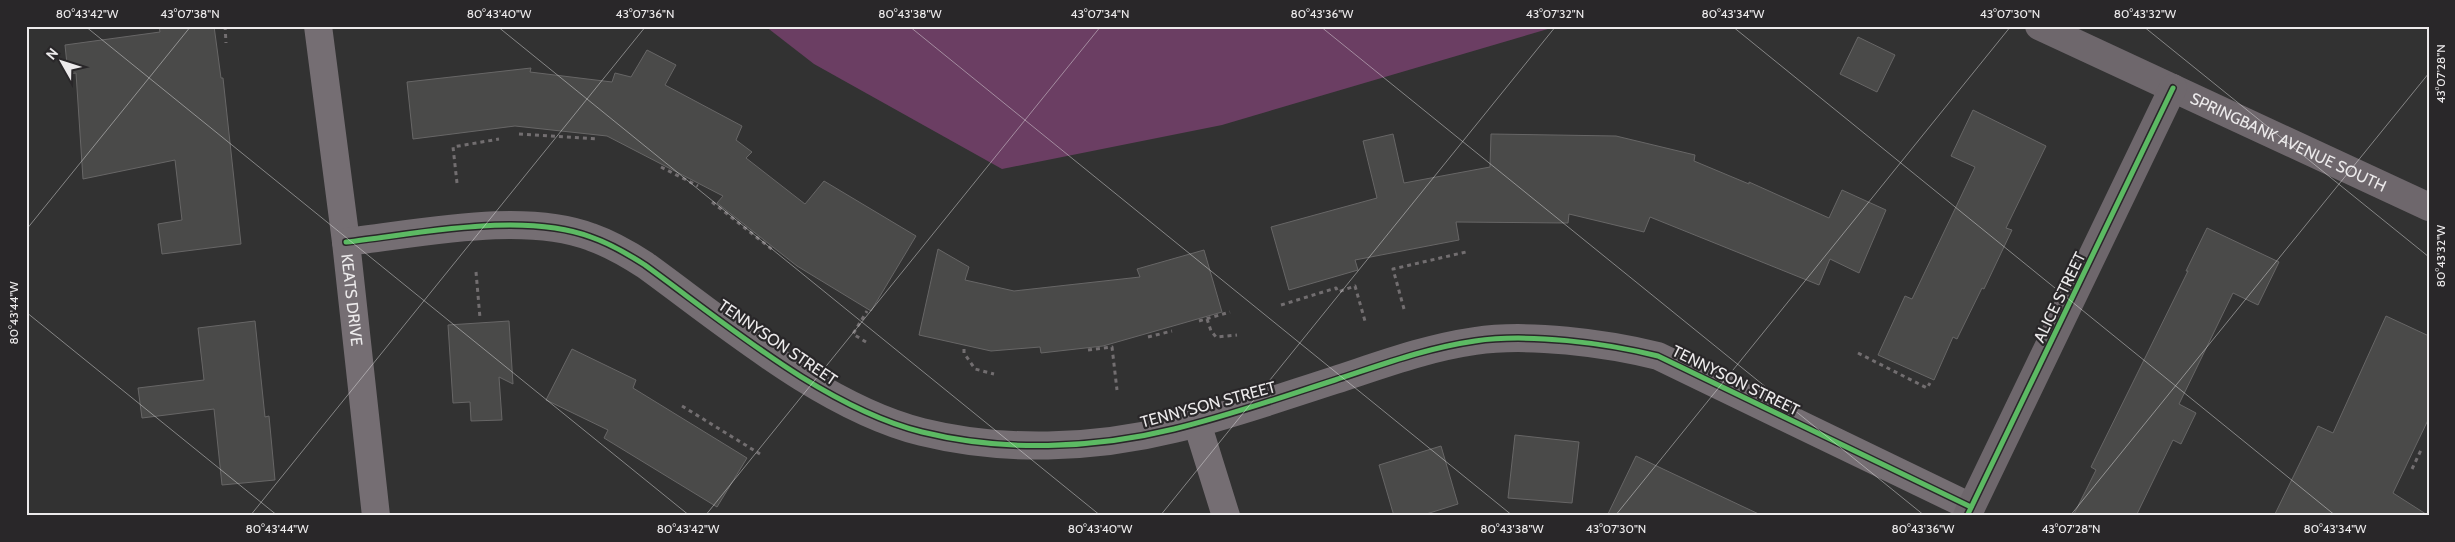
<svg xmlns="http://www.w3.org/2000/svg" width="2455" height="542" font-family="Cabin,sans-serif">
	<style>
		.green { fill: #6b3e63 }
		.building { fill: #4a4a49; stroke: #676666 }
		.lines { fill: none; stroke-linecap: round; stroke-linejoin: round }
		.path { stroke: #726e70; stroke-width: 3; stroke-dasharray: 4 4; stroke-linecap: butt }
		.street { stroke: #756e73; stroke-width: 28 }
		.secondary { stroke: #6e676c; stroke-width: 28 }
		.cycleway-casing { stroke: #292729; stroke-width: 8 }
		.cycleway { stroke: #5cba63; stroke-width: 5 }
		.ticks { fill: none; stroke: #eceaeb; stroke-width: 1; stroke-opacity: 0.45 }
		.labels { text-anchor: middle; stroke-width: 4.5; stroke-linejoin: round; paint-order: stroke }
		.street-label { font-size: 16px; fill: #eceaeb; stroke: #292729 }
		.neatline { fill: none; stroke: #eceaeb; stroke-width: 2 }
		.ticks-label { font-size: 12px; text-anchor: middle; fill: #eceaeb }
	</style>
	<rect width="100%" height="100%" fill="#323232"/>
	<!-- green -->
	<polygon class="green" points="765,26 1558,26 1222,125 1002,169 814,64"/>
	<!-- building -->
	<g class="building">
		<polygon points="159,26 214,26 221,78 223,78 241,244 162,254 158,224 182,220 175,160 83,179 76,73 68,74 65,45 160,32"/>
		<polygon points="1858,37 1895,55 1877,92 1840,74"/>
		<polygon points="647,50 676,65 665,85 742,126 736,140 752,152 746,158 805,204 824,181 916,236 871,311 797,266 717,203 723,196 607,136 515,126 413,139 407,82 531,68 530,72 612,82 615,73 631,77"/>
		<polygon points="1973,110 2046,146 2006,228 2012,230 1984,289 1982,288 1957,339 1953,337 1934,380 1878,355 1905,296 1912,299 1975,167 1951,156"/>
		<polygon points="1393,134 1404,183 1490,167 1491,134 1616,136 1695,155 1694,161 1749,184 1749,182 1829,218 1842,190 1886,210 1859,273 1830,259 1819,285 1650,217 1644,232 1569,214 1568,223 1456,222 1459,240 1355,260 1358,270 1289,290 1271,227 1377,198 1363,141"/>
		<polygon points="2207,228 2279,262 2258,305 2233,293 2179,404 2196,413 2181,444 2173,440 2136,516 2073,516 2096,470 2091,467 2188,271 2186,271"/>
		<polygon points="938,249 969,267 965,280 1014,291 1140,277 1137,269 1204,250 1222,312 1103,346 1041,353 1040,347 991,351 919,335"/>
		<polygon points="2386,316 2429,336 2429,418 2393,493 2429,516 2274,516 2318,426 2333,433"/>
		<polygon points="255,321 265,417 269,416 275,480 222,485 214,409 142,418 138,388 204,380 198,328"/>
		<polygon points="509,321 513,384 499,377 502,420 471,421 470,402 453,403 448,325"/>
		<polygon points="572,349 636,380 633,388 747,458 717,507 604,438 608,430 546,400"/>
		<polygon points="1515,435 1579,442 1572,503 1508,498"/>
		<polygon points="1441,446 1458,504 1420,516 1394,516 1379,465"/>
		<polygon points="1636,456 1663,469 1763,516 1607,516"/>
	</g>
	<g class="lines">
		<!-- path -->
		<g class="path">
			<polyline points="225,26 226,43"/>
			<polyline points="519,134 598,139"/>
			<polyline points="661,167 698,186"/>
			<polyline points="457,183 453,147 499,139"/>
			<polyline points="712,202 774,251"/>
			<polyline points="476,272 480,318"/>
			<polyline points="1281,305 1336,288 1338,292 1355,286 1365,321"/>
			<polyline points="1404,309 1393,269 1466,252"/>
			<polyline points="1207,319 1211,331 1216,337 1237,335"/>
			<polyline points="1199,321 1230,312"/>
			<polyline points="1148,337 1172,331"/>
			<polyline points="866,342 853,334 867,311"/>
			<polyline points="964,349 964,353 975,369 994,374"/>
			<polyline points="1088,350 1112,347 1117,390"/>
			<polyline points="1858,353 1927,388 1930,383"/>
			<polyline points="682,406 760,454"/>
			<polyline points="2412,469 2422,448"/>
			<polyline points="288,514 289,516"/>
		</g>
		<!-- street -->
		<g class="street">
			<path id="s1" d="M 318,26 L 346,242 L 376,516"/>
			<path d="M 346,242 C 418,234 522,211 591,237 C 611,244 628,254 645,265 C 725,323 825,408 922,432 C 1003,452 1093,449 1174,429 C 1228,416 1282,397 1335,380 C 1381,365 1426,348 1475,341 C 1528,333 1606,343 1658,356 L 1971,507"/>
			<polyline points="1197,423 1226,516"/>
		</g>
		<!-- secondary -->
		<g class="secondary">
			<path id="s2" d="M 2039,26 L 2429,207"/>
			<polyline points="1967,516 2173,88"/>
		</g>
		<!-- cycleway casing -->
		<g class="cycleway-casing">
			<g id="cycleway">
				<path d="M 346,242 C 418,234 522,211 591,237 C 611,244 628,254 645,265 C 725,323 825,408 922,432 C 1003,452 1093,449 1174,429 C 1228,416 1282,397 1335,380 C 1381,365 1426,348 1475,341 C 1528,333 1606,343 1658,356 L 1971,507"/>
				<polyline points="1967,516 2173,88"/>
			</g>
		</g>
		<!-- cycleway -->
		<use href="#cycleway" class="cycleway"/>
	</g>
	<!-- ticks -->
	<path class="ticks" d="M 85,26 L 690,516M 497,26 L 1101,516M 909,26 L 1513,516M 1320,26 L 1925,516M 1732,26 L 2336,516M 2143,26 L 2429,257M 26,230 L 191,26M 26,312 L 278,516M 250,516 L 646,26M 705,516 L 1101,26M 1160,516 L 1556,26M 1615,516 L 2011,26M 2070,516 L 2429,73"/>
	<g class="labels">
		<!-- street labels -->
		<g class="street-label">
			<text dy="6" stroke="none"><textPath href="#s2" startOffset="275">SPRINGBANK AVENUE SOUTH</textPath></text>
			<text transform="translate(2059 297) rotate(-64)" y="6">ALICE STREET</text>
			<text dy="6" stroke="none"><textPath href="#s1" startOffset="276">KEATS DRIVE</textPath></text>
			<text transform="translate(778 342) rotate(34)" y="6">TENNYSON STREET</text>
			<text transform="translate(1736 380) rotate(26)" y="6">TENNYSON STREET</text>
			<text transform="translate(1208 404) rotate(-15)" y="6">TENNYSON STREET</text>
		</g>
	</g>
	<!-- border -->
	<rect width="2455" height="542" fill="none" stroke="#292729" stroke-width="55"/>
	<!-- north arrow -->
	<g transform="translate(62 62) rotate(309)" stroke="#292729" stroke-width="4" paint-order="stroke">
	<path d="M0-4L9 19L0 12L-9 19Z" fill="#eceaeb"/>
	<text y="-8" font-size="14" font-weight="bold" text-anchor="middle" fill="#eceaeb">N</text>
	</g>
	<rect x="28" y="28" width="2400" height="486" class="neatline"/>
	<g class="ticks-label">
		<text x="87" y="18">80°43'42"W</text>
		<text x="190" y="18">43°07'38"N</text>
		<text x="499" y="18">80°43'40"W</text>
		<text x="645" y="18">43°07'36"N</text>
		<text x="910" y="18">80°43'38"W</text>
		<text x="1100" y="18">43°07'34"N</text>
		<text x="1322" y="18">80°43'36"W</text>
		<text x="1555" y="18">43°07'32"N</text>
		<text x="1733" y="18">80°43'34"W</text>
		<text x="2010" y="18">43°07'30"N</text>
		<text x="2145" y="18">80°43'32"W</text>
		<text transform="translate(2441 74) rotate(-90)" y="4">43°07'28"N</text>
		<text transform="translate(2441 256) rotate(-90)" y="4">80°43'32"W</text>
		<text transform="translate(14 313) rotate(-90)" y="4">80°43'44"W</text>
		<text x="277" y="533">80°43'44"W</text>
		<text x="688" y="533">80°43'42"W</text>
		<text x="1100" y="533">80°43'40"W</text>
		<text x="1512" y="533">80°43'38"W</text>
		<text x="1616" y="533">43°07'30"N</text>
		<text x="1923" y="533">80°43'36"W</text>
		<text x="2071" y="533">43°07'28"N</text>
		<text x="2335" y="533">80°43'34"W</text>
	</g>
</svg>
